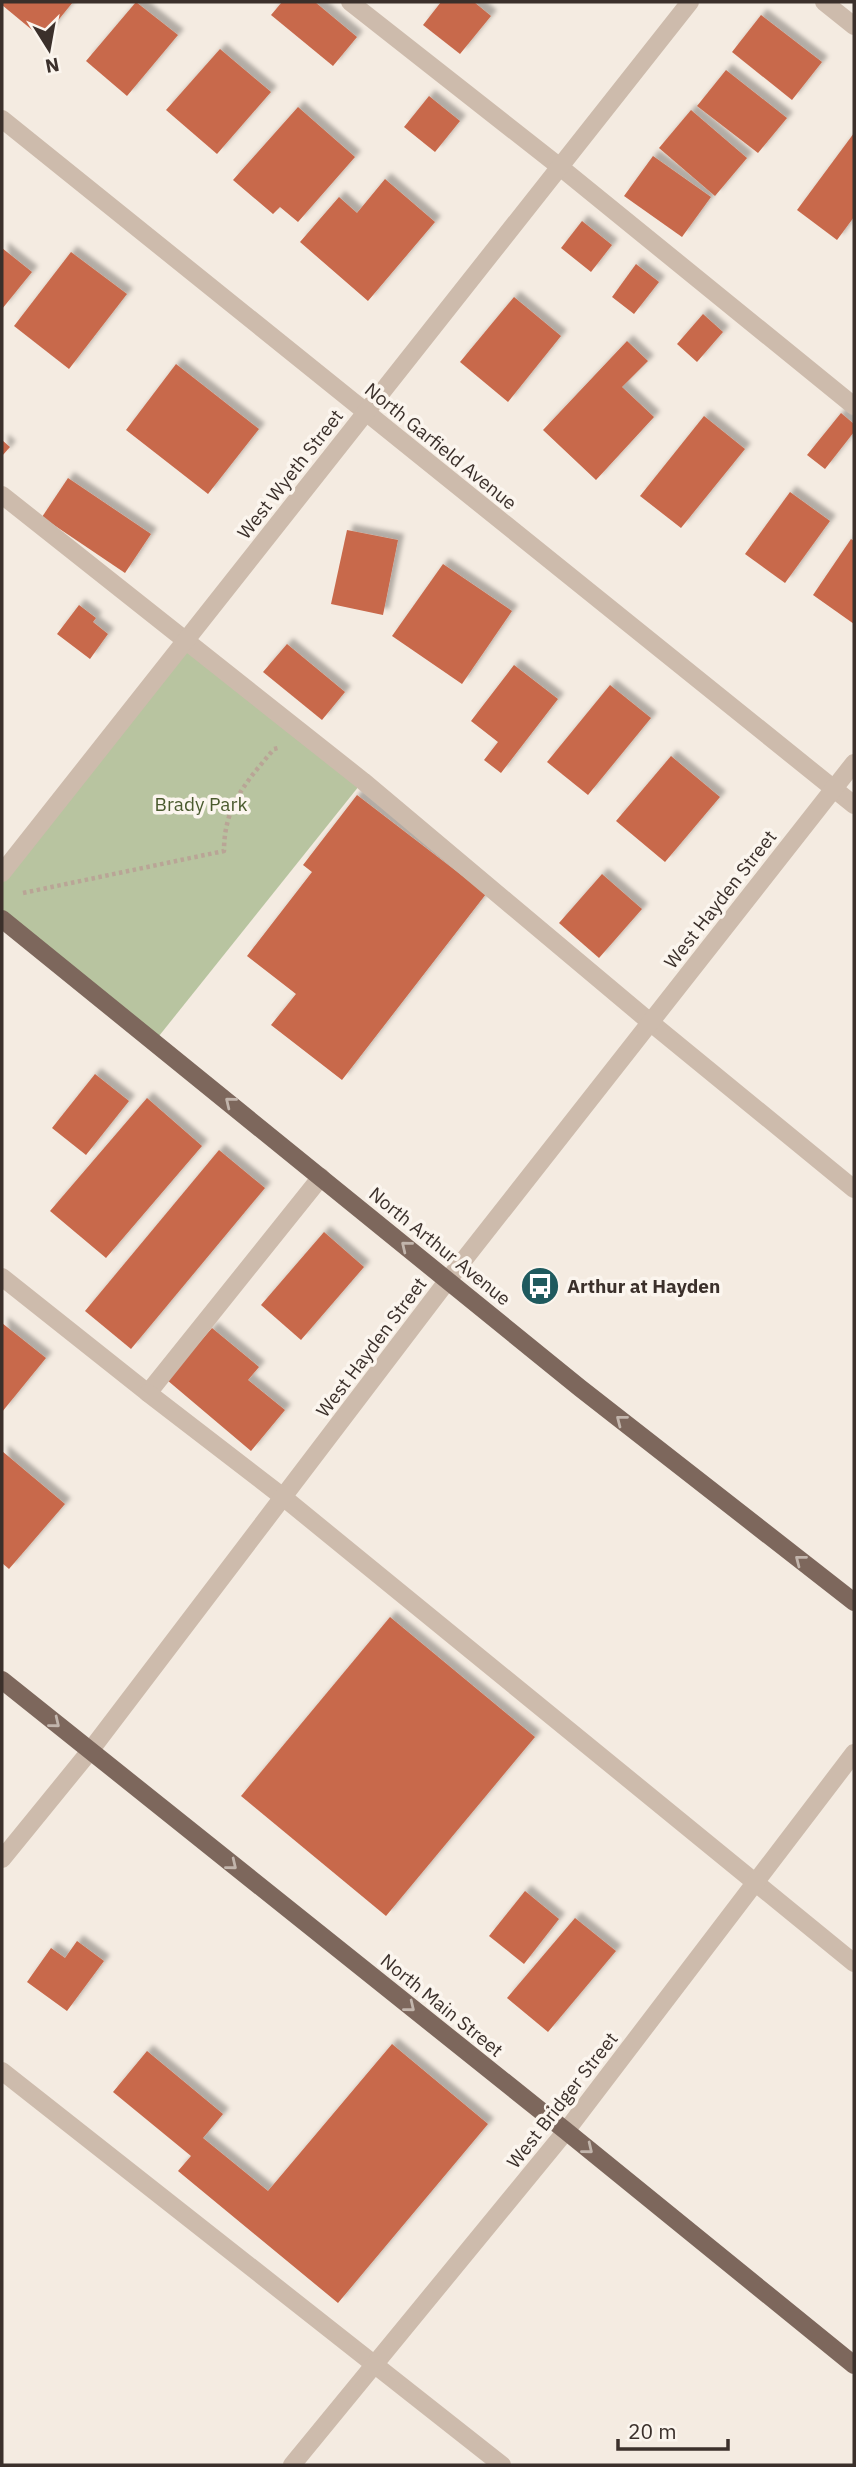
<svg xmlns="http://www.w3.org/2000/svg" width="856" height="2467" font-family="'IBM Plex Sans',sans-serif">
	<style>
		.green { fill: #b8c4a0 }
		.building { fill: #c8694b; filter: url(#shadow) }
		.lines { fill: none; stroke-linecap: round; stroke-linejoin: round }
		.path { stroke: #b9a596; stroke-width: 4.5; stroke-dasharray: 3.5 3.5; stroke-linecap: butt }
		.minor { stroke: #cdbbac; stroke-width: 18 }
		.major { stroke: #7d675c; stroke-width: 18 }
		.oneway { stroke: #c2b5ac }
		.labels { text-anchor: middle; stroke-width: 7; stroke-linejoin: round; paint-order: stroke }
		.street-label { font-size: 19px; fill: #3b302b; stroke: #fbf5ee }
		.park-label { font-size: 19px; fill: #4a5a2e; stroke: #fbf5ee }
		.poi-label { font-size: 19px; font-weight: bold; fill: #3b302b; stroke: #fbf5ee; text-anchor: start }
	</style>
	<defs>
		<filter id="shadow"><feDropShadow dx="6" dy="-6" stdDeviation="2" flood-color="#0004"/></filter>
	</defs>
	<rect width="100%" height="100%" fill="#f4ebe1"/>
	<!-- green -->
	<polygon class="green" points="186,640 363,781 155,1041 2,919 2,873"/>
	<!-- building -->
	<g class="building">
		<polygon points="2,2 73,2 43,39 2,5"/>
		<polygon points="136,2 178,35 127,96 86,61"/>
		<polygon points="282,2 315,2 357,37 333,66 271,15"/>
		<polygon points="441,2 474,2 491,16 460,54 423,25"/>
		<polygon points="761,15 822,62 792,100 732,52"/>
		<polygon points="220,49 271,92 217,154 166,110"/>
		<polygon points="726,70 787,118 758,153 697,106"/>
		<polygon points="429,96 460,121 435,152 404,127"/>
		<polygon points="298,107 355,157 298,222 280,207 273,214 233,180"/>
		<polygon points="691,110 747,158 715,196 659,148"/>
		<polygon points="854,133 854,217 837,240 797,210"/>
		<polygon points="653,156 711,197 682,237 624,196"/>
		<polygon points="385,179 435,222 368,301 300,242 339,197 357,213"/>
		<polygon points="582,221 612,245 591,272 561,248"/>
		<polygon points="2,248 32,272 2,309"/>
		<polygon points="71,252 127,294 69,369 14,326"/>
		<polygon points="636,264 659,282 634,314 612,297"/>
		<polygon points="514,297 561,336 508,402 460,362"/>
		<polygon points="703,314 723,332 697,362 677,344"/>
		<polygon points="627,341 648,361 622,387 654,417 596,480 543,430"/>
		<polygon points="176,364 259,429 208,494 126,430"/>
		<polygon points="841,413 854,424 854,432 825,469 807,455"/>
		<polygon points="704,416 745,449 681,528 640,496"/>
		<polygon points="2,440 10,447 2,456"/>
		<polygon points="68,478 151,534 125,573 42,517"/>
		<polygon points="790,492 830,521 785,583 745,554"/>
		<polygon points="347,530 398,540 383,615 331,604"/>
		<polygon points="851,539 854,541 854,624 813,595"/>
		<polygon points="443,564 512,611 462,684 392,636"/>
		<polygon points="79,605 96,618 93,622 108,634 90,659 57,634"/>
		<polygon points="287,644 345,692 322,720 263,672"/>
		<polygon points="514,665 558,699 501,773 484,760 498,742 471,721"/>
		<polygon points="610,685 651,718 588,795 547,762"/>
		<polygon points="671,756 720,797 665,862 616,821"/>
		<polygon points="357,795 486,894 342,1080 271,1025 296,994 247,956 312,872 303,865"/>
		<polygon points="602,874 642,909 599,958 559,923"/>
		<polygon points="95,1074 129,1101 86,1155 52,1128"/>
		<polygon points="147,1098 202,1146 106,1258 50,1211"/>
		<polygon points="219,1150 265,1188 131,1349 85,1311"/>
		<polygon points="324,1232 364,1267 301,1340 261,1305"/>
		<polygon points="2,1323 46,1358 2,1412"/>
		<polygon points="212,1328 259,1367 248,1380 285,1410 251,1451 167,1380"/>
		<polygon points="2,1451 65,1504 9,1569 2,1563"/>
		<polygon points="390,1617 535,1737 386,1916 241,1796"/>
		<polygon points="525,1891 559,1919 524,1964 489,1936"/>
		<polygon points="575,1918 616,1951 548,2032 507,1998"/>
		<polygon points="77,1941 104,1961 67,2011 27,1982 51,1948 65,1958"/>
		<polygon points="392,2044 488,2124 338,2303 178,2171 191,2156 113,2092 147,2051 223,2114 203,2138 268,2191"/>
	</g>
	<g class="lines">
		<!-- path -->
		<path class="path" d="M 23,893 L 224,851 C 224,806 246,782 274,749 L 278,748"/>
		<!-- minor -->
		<g class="minor">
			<polyline points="350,2 560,167 854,406"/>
			<polyline points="824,2 854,26"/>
			<polyline points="2,119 854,805"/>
			<polyline points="2,495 363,781 650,1022 854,1189"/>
			<polyline points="2,873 690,2"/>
			<polyline points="2,1277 148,1393 321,1177"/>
			<polyline points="148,1393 283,1497 854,1963"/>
			<polyline points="2,1859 90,1751 448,1280 854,763"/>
			<polyline points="2,2071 502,2465"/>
			<polyline points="292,2465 566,2131 854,1753"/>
		</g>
		<!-- major -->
		<g class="major">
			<polyline points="2,919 580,1388 854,1602"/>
			<polyline points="2,1680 566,2131 854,2365"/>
		</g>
	</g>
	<!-- one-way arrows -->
	<defs><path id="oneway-chevron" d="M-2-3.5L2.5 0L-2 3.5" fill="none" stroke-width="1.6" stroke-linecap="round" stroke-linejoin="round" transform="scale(1.75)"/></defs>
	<g class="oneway">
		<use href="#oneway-chevron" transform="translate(230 1102) rotate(-141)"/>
		<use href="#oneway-chevron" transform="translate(406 1246) rotate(-141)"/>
		<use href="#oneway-chevron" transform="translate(621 1420) rotate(-142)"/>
		<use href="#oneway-chevron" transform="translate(800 1560) rotate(-142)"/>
		<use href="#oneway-chevron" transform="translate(55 1723) rotate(39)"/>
		<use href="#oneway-chevron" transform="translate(232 1865) rotate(39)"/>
		<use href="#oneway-chevron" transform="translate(410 2007) rotate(39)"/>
		<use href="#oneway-chevron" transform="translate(588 2149) rotate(39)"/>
	</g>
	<!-- icons -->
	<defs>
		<g id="bus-disc" transform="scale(2.0125)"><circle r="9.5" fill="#1f5a5e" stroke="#fbf5ee"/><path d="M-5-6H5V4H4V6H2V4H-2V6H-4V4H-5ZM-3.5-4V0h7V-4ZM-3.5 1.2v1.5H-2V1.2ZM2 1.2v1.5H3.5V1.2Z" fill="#fff"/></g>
	</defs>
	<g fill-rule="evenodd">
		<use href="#bus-disc" x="540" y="1286"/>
	</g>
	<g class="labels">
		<!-- street labels -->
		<g class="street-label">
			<text transform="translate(441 446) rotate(39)" y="7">North Garfield Avenue</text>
			<text transform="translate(290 474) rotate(-52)" y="7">West Wyeth Street</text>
			<text transform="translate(720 899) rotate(-52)" y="7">West Hayden Street</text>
			<text transform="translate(440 1246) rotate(39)" y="7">North Arthur Avenue</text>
			<text transform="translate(371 1347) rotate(-53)" y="7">West Hayden Street</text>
			<text transform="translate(442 2005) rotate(39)" y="7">North Main Street</text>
			<text transform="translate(562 2100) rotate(-52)" y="7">West Bridger Street</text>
		</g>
		<!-- park labels -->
		<g class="park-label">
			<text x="201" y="811">Brady Park</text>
		</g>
		<!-- poi labels -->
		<g class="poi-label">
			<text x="567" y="1293">Arthur at Hayden</text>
		</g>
	</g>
	<!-- border -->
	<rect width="856" height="2467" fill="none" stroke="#3b302b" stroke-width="7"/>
	<!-- north arrow -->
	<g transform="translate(49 49) rotate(169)" stroke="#fbf5ee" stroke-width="5" paint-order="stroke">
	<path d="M0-5L12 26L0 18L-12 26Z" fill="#3b302b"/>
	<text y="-10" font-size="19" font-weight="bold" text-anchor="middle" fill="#3b302b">N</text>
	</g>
	<!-- scale -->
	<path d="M618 2439v10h110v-10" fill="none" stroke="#3b302b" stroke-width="3.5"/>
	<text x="628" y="2439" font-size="21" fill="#3b302b" stroke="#fbf5ee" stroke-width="5" paint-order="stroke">20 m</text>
</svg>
